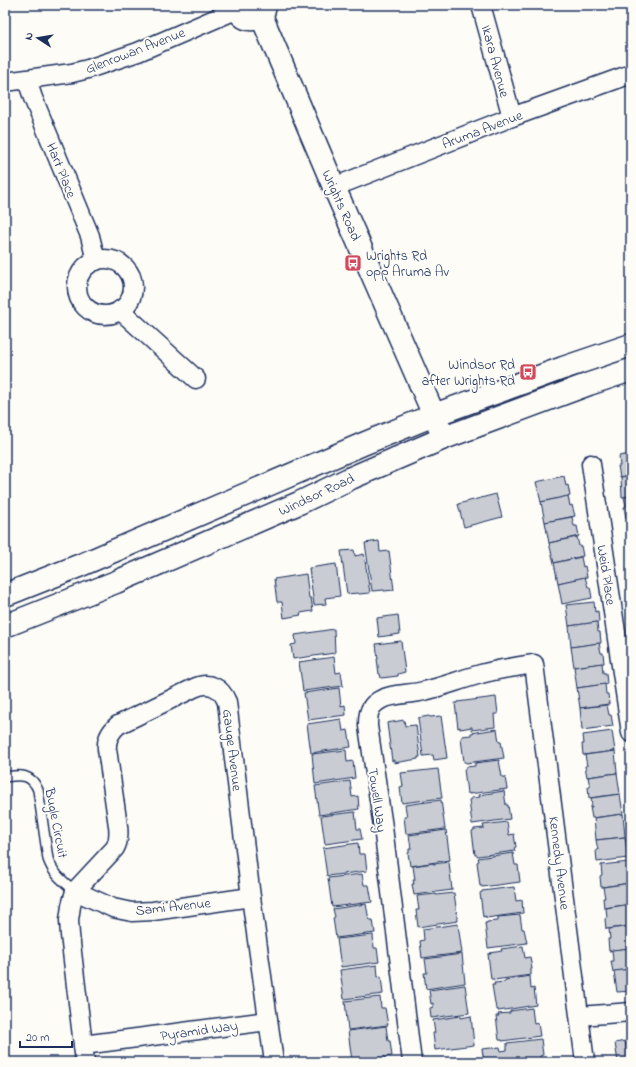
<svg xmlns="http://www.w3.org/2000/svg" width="636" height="1067" font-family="'Indie Flower',sans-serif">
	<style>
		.building { fill: #c9ccd3; stroke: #1b2f5e }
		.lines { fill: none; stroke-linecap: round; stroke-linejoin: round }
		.lane-casing { stroke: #1b2f5e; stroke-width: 12 }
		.street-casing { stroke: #1b2f5e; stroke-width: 21 }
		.secondary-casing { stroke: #1b2f5e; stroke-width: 25 }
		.primary-casing { stroke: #1b2f5e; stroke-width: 25 }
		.lane { stroke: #fdfcf7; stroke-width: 9 }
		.street { stroke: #fdfcf7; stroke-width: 18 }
		.secondary { stroke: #fdfcf7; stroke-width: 22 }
		.primary { stroke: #fdfcf7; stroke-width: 22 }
		.labels { text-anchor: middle; stroke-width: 4; stroke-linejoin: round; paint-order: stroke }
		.street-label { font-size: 14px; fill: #1b2f5e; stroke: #fdfcf7 }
		.poi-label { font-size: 14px; fill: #1b2f5e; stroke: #fdfcf7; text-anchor: start }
	</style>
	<rect width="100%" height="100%" fill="#fdfcf7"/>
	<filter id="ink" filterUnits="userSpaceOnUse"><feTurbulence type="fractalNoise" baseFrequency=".025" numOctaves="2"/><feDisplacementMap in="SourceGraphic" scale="8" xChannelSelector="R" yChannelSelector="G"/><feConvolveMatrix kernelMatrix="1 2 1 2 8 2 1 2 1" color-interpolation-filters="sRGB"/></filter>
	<g filter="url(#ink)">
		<!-- building -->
		<g class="building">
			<polygon points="631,454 631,475 620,477 618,466 620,466 619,456"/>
			<polygon points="631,475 631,496 622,497 621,477"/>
			<polygon points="564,476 566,486 568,485 570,496 541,502 536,482"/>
			<polygon points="496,494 502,517 464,527 458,504"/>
			<polygon points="568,496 570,506 572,505 575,516 545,522 541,502"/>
			<polygon points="631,496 631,517 626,518 624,507 626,506 624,497"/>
			<polygon points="572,517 574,526 577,526 579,536 549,543 545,522"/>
			<polygon points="631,517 631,538 628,539 627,527 628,527 627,518"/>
			<polygon points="577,537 579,546 581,546 583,556 554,563 549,543"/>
			<polygon points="379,541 380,552 389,551 394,590 384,591 384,590 372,591 365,543"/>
			<polygon points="354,550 355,556 364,554 370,593 359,594 358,593 347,594 341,551"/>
			<polygon points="581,557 583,567 585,566 587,577 558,583 554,563"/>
			<polygon points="336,564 340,596 325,598 326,604 314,605 309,568"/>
			<polygon points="306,574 309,598 311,598 313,611 300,613 301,615 284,618 282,602 277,602 274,579"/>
			<polygon points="585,577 588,587 590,587 592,598 562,604 558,583"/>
			<polygon points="594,602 595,612 598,611 599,622 569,626 566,605"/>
			<polygon points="398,615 400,634 379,637 377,618"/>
			<polygon points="597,622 598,632 600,632 601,643 571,647 569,626"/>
			<polygon points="334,629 335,653 293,659 291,645 296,644 295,635"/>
			<polygon points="401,641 405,672 398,674 398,676 381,678 380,674 379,674 377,659 378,659 376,644"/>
			<polygon points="599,643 601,653 603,653 604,663 574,667 571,647"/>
			<polygon points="334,657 336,673 341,672 343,686 303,691 299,662"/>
			<polygon points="602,663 603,673 606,673 607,684 577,688 574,667"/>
			<polygon points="605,684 606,694 608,694 609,704 580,708 577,688"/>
			<polygon points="339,688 341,706 345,705 346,715 308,720 304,693"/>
			<polygon points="496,697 498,714 494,714 495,727 472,730 472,727 460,729 460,727 458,728 455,703 457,703 457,702"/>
			<polygon points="607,705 609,715 611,715 613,726 582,730 580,708"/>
			<polygon points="429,716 430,717 441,716 447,758 434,760 433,755 423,756 418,718"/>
			<polygon points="341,719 343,731 348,730 351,747 311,753 307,724"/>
			<polygon points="404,720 405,726 416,725 420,757 418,757 418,759 394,763 394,760 392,761 387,723"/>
			<polygon points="497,729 499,742 501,742 504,758 466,763 466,762 464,762 461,738 462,738 462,736 471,735 471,733"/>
			<polygon points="612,731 615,751 583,755 582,744 584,744 583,735"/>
			<polygon points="346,750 347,762 353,761 355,778 315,784 312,754"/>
			<polygon points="615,751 617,773 587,777 585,766 587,766 585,755"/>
			<polygon points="499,760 502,777 505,777 507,789 469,794 469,793 467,793 464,769 466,769 466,767 475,766 475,763"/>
			<polygon points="438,769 442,798 402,803 400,787 403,786 401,773"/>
			<polygon points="617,773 620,794 589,798 588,787 590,787 588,777"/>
			<polygon points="350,781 352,797 358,796 359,809 319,815 315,786"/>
			<polygon points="504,791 506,805 508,805 510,819 472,824 469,800 471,799 471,798 480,797 479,795"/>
			<polygon points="620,794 623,814 592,818 590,807 592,807 591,798"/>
			<polygon points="441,800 445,829 406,834 404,817 407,817 405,805"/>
			<polygon points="355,812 357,829 360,829 362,839 325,844 321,816"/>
			<polygon points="623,814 625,837 596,840 594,818"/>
			<polygon points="507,822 509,835 514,834 516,847 514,848 515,851 478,856 477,855 475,855 472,831 474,830 474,829 484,828 483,825"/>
			<polygon points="446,830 450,860 410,866 408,853 409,853 409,849 411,849 409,835"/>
			<polygon points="625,837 628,858 597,862 596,850 598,850 596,840"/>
			<polygon points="358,843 359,854 365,854 367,871 327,876 323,848"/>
			<polygon points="513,853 515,865 518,865 520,882 482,887 482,886 480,886 477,862 479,861 478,858"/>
			<polygon points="449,862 452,890 414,895 412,884 414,884 413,880 415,880 413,866 433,863 433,864"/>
			<polygon points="629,862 631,883 601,887 600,876 602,875 601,865"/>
			<polygon points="362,874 364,885 369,885 372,902 332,907 328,878"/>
			<polygon points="631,883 631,904 604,908 603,898 605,898 603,887"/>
			<polygon points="514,887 516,901 522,900 523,913 486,918 486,916 483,917 480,893 482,892 482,891"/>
			<polygon points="454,893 458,921 418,927 416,910 419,910 417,896 436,894 436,895"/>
			<polygon points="366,904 369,920 373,920 375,933 336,938 333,918 335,917 333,909"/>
			<polygon points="631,904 631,926 606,929 605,919 607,918 606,908"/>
			<polygon points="520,915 522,929 524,929 527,943 488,948 485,923 487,923 487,922 498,921 498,917"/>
			<polygon points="458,924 462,953 422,958 420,941 424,940 423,929"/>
			<polygon points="631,926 631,948 609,951 608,939 610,939 609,929"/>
			<polygon points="373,935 374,948 377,948 379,962 341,967 337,939"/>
			<polygon points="523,946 525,958 530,957 532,969 531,969 531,975 494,980 494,979 491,979 488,954 491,954 490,953 502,951 501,949"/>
			<polygon points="631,948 631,969 613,972 611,961 613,961 612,950"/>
			<polygon points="462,954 465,983 426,989 424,973 427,973 425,959"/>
			<polygon points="377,965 378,977 381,976 383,994 344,999 340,970"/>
			<polygon points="631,969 631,991 617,992 614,971"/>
			<polygon points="530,976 531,989 534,988 536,1005 498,1011 498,1009 496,1009 492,985 495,985 494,983 505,982 505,980"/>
			<polygon points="465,985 469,1013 431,1018 430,1008 433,1007 433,1003 431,1004 429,990"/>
			<polygon points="380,997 381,1008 385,1008 388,1025 348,1030 345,1001"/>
			<polygon points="532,1008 534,1024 538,1023 540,1036 502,1041 502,1040 499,1040 496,1016 499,1016 498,1014 510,1013 510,1011"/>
			<polygon points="461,1016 461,1018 471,1016 474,1045 435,1050 433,1033 435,1033 433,1020"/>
			<polygon points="386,1026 388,1041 390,1041 392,1056 352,1061 348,1031"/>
			<polygon points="541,1039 543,1055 540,1056 541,1062 484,1062 482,1049 500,1047 501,1051 507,1050 507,1043"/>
			<polygon points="625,1041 626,1049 630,1048 631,1062 618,1062 615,1043"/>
		</g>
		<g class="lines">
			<!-- lane casing -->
			<g class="lane-casing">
				<path id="lane" d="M 5,777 C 20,775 31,773 38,790 L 48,859 C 53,874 63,881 75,891"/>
			</g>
			<!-- street casing -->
			<g class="street-casing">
				<g id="street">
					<polyline points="481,5 512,117"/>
					<polyline points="27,80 33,98 90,236 96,261"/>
					<polyline points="5,82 72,73 88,69 138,52 238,9"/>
					<polyline points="334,187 512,117 631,74"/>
					<circle cx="105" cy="287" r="28"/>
					<polyline points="120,310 196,379"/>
					<polyline points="591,464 631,733"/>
					<polyline points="75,891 113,908 122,910 132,912 153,911 251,897"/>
					<polyline points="580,1016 631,1012"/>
					<polyline points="83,1045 268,1021"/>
					<path d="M 85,1062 L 70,935 L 69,920 L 71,906 L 75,891 L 115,848 C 119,841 119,834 118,826 L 107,749 C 106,739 110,732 118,725 L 194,688 C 209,681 221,687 227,702 L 251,897 L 274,1062"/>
					<path d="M 412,1062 L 383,827 L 368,726 C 368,717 368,708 377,702 C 388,693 410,695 424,691 C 441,687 457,681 474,676 C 493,670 513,667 534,664 L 585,1062"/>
				</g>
			</g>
			<!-- secondary casing -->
			<g class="secondary-casing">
				<g id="secondary">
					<path d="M 237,5 C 239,24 264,24 265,5"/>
					<polyline points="261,15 334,187 444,438"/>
				</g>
			</g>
			<!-- primary casing -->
			<g class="primary-casing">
				<g id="primary">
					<polyline points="5,595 81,565 363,444 434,415 563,368 631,345"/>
					<polyline points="5,626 116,582 299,503 351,478 444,438 589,384 631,370"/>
				</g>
			</g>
			<!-- lane -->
			<use href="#lane" class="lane"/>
			<!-- street -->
			<use href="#street" class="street"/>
			<!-- secondary -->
			<use href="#secondary" class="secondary"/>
			<!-- primary -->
			<use href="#primary" class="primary"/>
		</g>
	</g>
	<!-- icons -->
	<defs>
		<g id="bus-square" transform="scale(0.9)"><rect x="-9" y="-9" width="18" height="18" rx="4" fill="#d1495b" stroke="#fdfcf7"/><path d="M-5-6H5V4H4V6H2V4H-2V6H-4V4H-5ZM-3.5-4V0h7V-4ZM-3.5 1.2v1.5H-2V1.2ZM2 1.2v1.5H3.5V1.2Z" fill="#fff"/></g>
	</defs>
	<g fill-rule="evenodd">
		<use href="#bus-square" x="353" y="263"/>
		<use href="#bus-square" x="528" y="372"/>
	</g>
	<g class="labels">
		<!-- street labels -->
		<g class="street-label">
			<text transform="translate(135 50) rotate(-21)" y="5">Glenrowan Avenue</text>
			<text transform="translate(496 61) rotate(75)" y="5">Ikara Avenue</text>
			<text transform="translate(482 129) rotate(-21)" y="5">Aruma Avenue</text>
			<text transform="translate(62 170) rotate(68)" y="5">Hart Place</text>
			<text transform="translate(342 205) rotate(66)" y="5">Wrights Road</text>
			<text transform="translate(316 494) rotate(-25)" y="5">Windsor Road</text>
			<text transform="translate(607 575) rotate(81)" y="5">Weid Place</text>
			<text transform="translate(233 750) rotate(83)" y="5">Gauge Avenue</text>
			<text transform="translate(378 800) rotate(82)" y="5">Towell Way</text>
			<text transform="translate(57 823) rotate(79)" y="5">Bugle Circuit</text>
			<text transform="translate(560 863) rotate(83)" y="5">Kennedy Avenue</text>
			<text transform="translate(173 906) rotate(-6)" y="5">Sami Avenue</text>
			<text transform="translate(199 1030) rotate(-8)" y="5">Pyramid Way</text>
		</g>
		<!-- poi labels -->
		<g class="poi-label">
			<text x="366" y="260">Wrights Rd<tspan x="366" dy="16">opp Aruma Av</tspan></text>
			<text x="515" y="369" text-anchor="end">Windsor Rd<tspan x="515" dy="16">after Wrights Rd</tspan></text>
		</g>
	</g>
	<!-- margin -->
	<rect width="636" height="1067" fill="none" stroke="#fdfcf7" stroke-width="20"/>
	<rect x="10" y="10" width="616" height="1047" fill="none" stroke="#1b2f5e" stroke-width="1.5" filter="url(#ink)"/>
	<!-- north arrow -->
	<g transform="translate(38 38) rotate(282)" stroke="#fdfcf7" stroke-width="3" paint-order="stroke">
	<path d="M0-3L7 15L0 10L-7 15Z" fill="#1b2f5e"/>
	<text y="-6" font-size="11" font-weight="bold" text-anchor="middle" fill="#1b2f5e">N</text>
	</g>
	<!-- scale -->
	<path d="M20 1041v6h52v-6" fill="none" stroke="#1b2f5e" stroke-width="2"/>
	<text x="26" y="1041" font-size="12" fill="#1b2f5e" stroke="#fdfcf7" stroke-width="3" paint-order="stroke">20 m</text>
</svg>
